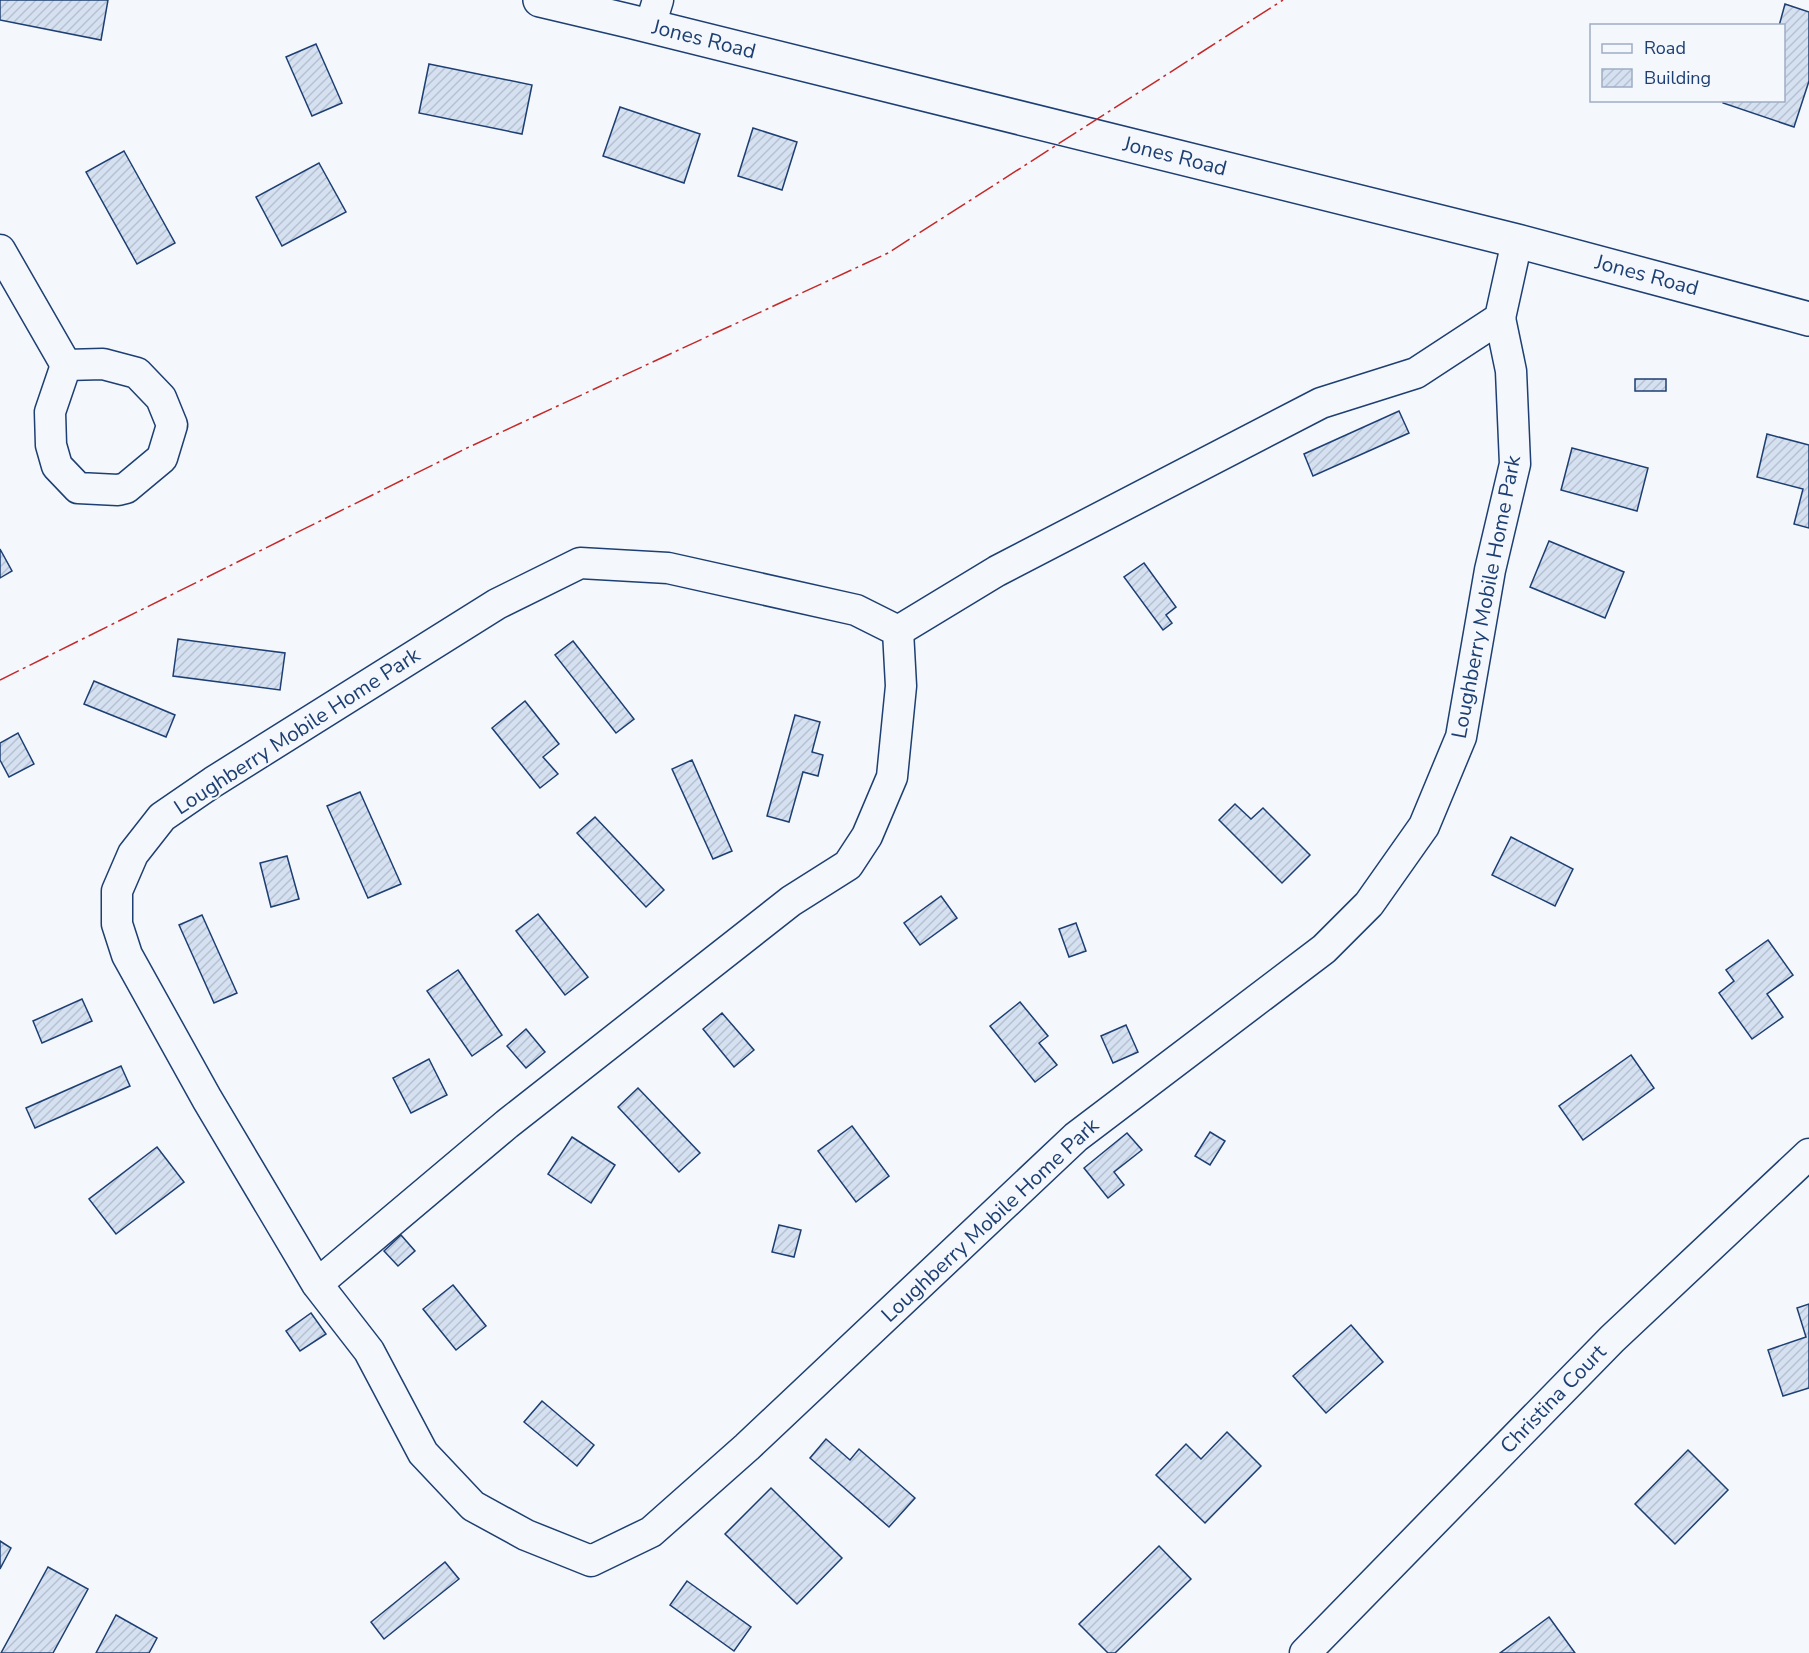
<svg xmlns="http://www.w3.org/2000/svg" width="1809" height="1653" font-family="'Nunito Sans',sans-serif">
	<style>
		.building { fill: url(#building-hatch); stroke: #1d3f73; stroke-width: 1.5 }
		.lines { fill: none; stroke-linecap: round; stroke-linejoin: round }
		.minor-casing { stroke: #1d3f73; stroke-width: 33 }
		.tertiary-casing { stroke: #1d3f73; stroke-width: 36 }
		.minor { stroke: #f4f7fb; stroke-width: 30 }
		.tertiary { stroke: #f4f7fb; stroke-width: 33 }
		.power { stroke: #c62828; stroke-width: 1.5; stroke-dasharray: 21 4.5 3 4.5; stroke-linecap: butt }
		.labels { text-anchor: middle; stroke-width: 4.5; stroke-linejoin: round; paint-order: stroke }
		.street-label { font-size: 21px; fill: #1d3f73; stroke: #f4f7fb }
	</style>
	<defs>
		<pattern id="building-hatch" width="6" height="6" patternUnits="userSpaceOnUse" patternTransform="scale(1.5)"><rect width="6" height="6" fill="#d5e0f0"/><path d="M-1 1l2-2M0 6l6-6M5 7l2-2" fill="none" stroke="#b6c1d1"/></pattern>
	</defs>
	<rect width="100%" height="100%" fill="#f4f7fb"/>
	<!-- building -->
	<g class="building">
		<polygon points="0,0 108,0 101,40 0,20"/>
		<polygon points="1785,4 1809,12 1809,81 1794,127 1723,103 1723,100 1784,100 1784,26 1779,26"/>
		<polygon points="316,44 342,103 312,116 286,57"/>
		<polygon points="429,64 532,85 522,134 419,113"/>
		<polygon points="620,107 700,134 684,183 603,156"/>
		<polygon points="753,128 797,142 782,190 738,176"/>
		<polygon points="124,151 175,243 137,264 86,172"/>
		<polygon points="319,163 346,212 282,246 256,197"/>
		<rect x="1635" y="379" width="31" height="12"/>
		<polygon points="1399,411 1409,433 1313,476 1304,454"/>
		<polygon points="1767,434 1809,445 1809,528 1794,524 1803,489 1757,477"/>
		<polygon points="1572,448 1648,468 1637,511 1561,490"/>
		<polygon points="1549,541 1624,572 1605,618 1530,587"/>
		<polygon points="0,549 12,571 0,578"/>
		<polygon points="1144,563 1176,607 1166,615 1172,623 1163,630 1124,577"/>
		<polygon points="178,639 285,653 280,690 173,676"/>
		<polygon points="573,641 634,719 616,733 555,655"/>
		<polygon points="94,681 175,715 166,737 84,704"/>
		<polygon points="525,701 559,744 543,757 558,774 540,788 492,728"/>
		<polygon points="795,715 820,722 812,752 823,755 818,776 803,772 789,822 767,816"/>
		<polygon points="18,733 34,764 9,777 0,760 0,743"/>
		<polygon points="692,760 732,851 713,859 672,769"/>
		<polygon points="360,792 401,884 368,898 327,806"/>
		<polygon points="1235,804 1251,819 1263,808 1310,855 1282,883 1219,820"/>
		<polygon points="595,817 664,890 646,907 577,833"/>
		<polygon points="1511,837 1573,869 1555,906 1492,875"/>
		<polygon points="287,856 299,899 271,907 260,863"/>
		<polygon points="941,896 957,918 920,945 904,923"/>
		<polygon points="538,914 588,977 565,995 516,931"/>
		<polygon points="202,915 237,993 214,1003 179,925"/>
		<polygon points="1076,923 1086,951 1069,957 1059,929"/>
		<polygon points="1768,940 1793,975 1767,994 1783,1017 1752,1039 1719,993 1734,981 1726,970"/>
		<polygon points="458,970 502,1035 472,1056 427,991"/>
		<polygon points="82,999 92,1021 42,1043 33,1021"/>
		<polygon points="1020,1002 1048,1036 1039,1043 1057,1065 1035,1082 990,1026"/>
		<polygon points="722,1013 754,1050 734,1067 703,1029"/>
		<polygon points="1126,1025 1138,1052 1113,1063 1101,1036"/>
		<polygon points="526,1029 545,1052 526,1068 507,1046"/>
		<polygon points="1631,1055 1654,1088 1583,1140 1559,1106"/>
		<polygon points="429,1059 447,1095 411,1113 393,1078"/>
		<polygon points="121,1066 130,1086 35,1128 26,1108"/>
		<polygon points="638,1088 700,1153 679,1172 618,1107"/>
		<polygon points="852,1126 889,1176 856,1202 818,1151"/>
		<polygon points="1210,1132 1225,1141 1210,1165 1195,1156"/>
		<polygon points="1127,1133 1142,1150 1114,1172 1124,1185 1108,1198 1084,1168"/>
		<polygon points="572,1137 615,1165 591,1203 548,1174"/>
		<polygon points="157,1147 184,1182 116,1234 89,1199"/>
		<polygon points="779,1225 801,1230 794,1257 772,1252"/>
		<polygon points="401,1235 415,1251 398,1266 384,1251"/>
		<polygon points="453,1285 486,1326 456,1350 423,1309"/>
		<polygon points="1809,1304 1809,1388 1783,1396 1768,1350 1806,1337 1797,1308"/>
		<polygon points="311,1313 326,1334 300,1351 286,1331"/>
		<polygon points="1351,1325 1383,1362 1326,1413 1293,1376"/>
		<polygon points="542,1401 594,1445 577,1466 524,1422"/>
		<polygon points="1227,1432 1261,1466 1205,1523 1156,1475 1186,1444 1201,1459"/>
		<polygon points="826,1439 850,1460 859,1449 915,1498 889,1527 810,1458"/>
		<polygon points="1688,1450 1728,1490 1675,1544 1635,1504"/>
		<polygon points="771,1488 842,1558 797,1604 725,1534"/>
		<polygon points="0,1541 11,1548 0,1569"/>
		<polygon points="1159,1546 1191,1579 1115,1653 1108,1653 1079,1624"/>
		<polygon points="445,1562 459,1579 384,1639 371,1622"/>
		<polygon points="48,1567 88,1589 53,1653 1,1653"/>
		<polygon points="687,1581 751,1627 734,1651 670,1605"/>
		<polygon points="116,1615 157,1638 149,1653 96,1653"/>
		<polygon points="1549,1617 1575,1653 1500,1653"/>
	</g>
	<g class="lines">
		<!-- minor casing -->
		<g class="minor-casing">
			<g id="minor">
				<polyline points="650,26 658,0"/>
				<polyline points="0,250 66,365"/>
				<polygon points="103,364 137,373 161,398 172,425 162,458 126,488 118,490 78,488 57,466 51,445 50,412 66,365"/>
				<polyline points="898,631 997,571 1321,403 1416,373 1500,318 1517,241"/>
				<polyline points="317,1284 507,1124 791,901 848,865 867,836 892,777 901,686 898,631 856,610 668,568 580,563 497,604 213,782 162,817 133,854 117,891 117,924 127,955 207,1099 317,1284 369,1351 423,1453 473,1506 526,1535 591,1561 651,1532 747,1447 1076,1137 1324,949 1369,904 1424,826 1461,737 1490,570 1515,464 1511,371 1500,318"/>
				<polyline points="1305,1653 1612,1339 1809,1154"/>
			</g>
		</g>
		<!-- tertiary casing -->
		<g class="tertiary-casing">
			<polyline id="tertiary" points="540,0 629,21 1517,241 1809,319"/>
		</g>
		<!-- minor -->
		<use href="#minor" class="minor"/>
		<!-- tertiary -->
		<use href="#tertiary" class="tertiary"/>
		<!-- power -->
		<polyline class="power" points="0,680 467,448 888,253 1283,0"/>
	</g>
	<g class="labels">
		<!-- street labels -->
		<g class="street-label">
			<text transform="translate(704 39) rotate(14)" y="7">Jones Road</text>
			<text transform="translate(1175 156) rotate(14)" y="7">Jones Road</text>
			<text transform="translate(1647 275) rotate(15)" y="7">Jones Road</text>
			<text transform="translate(1486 597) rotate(-79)" y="7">Loughberry Mobile Home Park</text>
			<text transform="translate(297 731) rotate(-33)" y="7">Loughberry Mobile Home Park</text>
			<text transform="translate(990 1220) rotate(-43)" y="7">Loughberry Mobile Home Park</text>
			<text transform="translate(1553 1399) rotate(-46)" y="7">Christina Court</text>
		</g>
	</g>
	<!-- legend -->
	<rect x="1590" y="24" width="195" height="78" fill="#f4f7fb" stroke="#9eadc5" stroke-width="1.5"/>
	<rect x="1602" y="44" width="30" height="9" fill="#f4f7fb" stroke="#9eadc5" stroke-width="1.5"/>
	<text x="1644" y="54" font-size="18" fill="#1d3f73">Road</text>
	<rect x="1602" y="69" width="30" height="18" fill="url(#building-hatch)" stroke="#9eadc5" stroke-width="1.5"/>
	<text x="1644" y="84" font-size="18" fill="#1d3f73">Building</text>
</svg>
